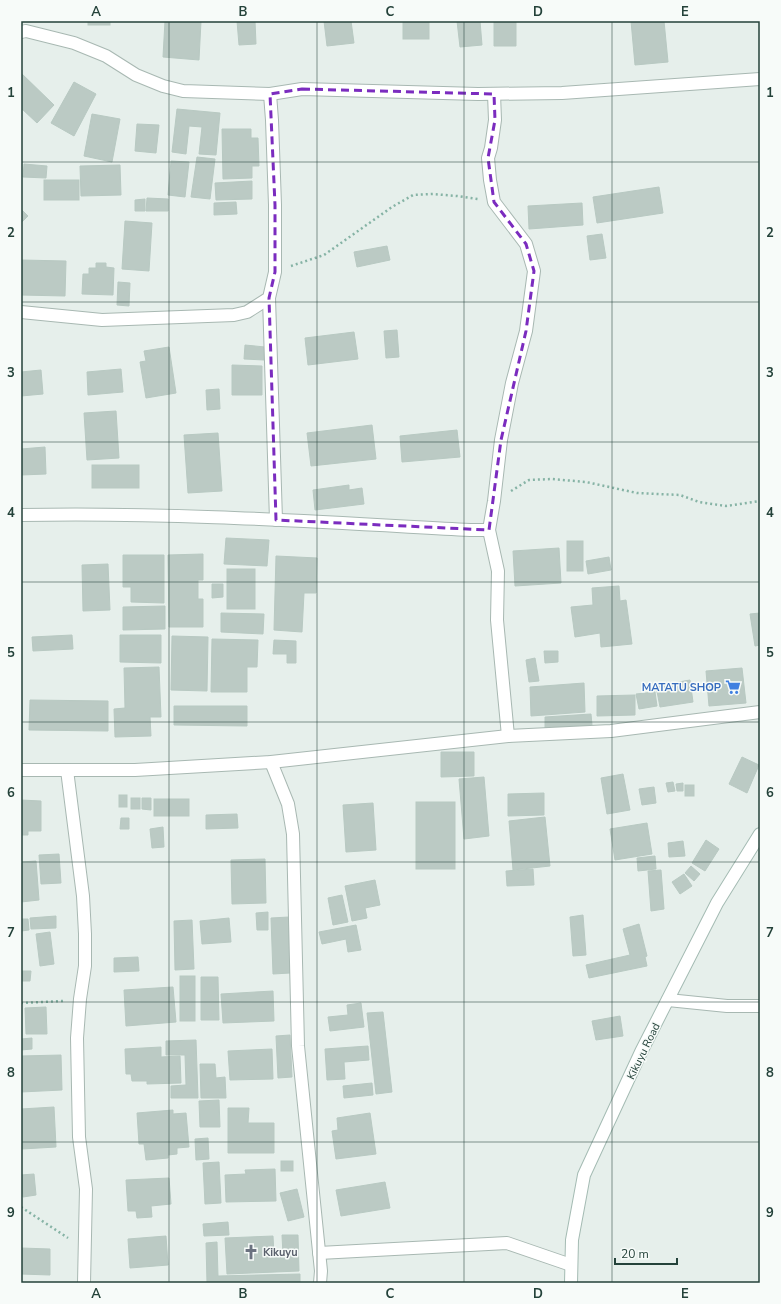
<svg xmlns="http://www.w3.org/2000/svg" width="781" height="1304" font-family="'Nunito Sans',sans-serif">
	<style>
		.building { fill: #bbcac4; stroke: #b8c9c2 }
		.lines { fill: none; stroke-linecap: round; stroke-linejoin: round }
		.minor-casing { stroke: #a8b8b2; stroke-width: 14 }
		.secondary-casing { stroke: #a4bbb3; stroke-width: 14 }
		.path { stroke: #86b3a5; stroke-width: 2.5; stroke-dasharray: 2 3; stroke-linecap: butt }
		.minor { stroke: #fff; stroke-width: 12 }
		.secondary { stroke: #fff; stroke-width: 12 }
		.marked { fill: none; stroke: #7b2cbf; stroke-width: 3; stroke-dasharray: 8 5; stroke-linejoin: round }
		.grid { fill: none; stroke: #24423a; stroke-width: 1; stroke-opacity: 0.55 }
		.labels { text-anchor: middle; stroke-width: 3; stroke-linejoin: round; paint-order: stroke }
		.shop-label { font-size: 11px; font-weight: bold; fill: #366cbe; stroke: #f7fbf9; text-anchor: end }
		.street-label { font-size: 11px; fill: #24423a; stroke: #f7fbf9 }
		.worship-label { font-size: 11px; font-weight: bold; fill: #5b616d; stroke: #f7fbf9; text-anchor: start }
		.neatline { fill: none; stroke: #24423a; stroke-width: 1.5 }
		.grid-label { font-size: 13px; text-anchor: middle; font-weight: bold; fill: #24423a }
	</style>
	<rect width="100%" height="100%" fill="#e6efeb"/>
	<!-- building -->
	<g class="building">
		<rect x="88" y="21" width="22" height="4"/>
		<polygon points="165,21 201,21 199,60 163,57"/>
		<polygon points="237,21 255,21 256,44 239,45"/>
		<polygon points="324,21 351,21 354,43 327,46"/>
		<rect x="403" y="21" width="26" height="18"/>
		<polygon points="457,21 480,21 482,45 460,47"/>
		<polygon points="516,21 516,46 494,46 494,22"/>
		<polygon points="631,21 664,21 668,62 635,65"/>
		<polygon points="21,73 54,105 37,123 21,108"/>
		<polygon points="74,82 96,94 74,136 51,123"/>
		<polygon points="177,109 220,113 216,155 199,154 202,127 189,126 186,154 172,152"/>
		<polygon points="92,114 120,119 112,162 84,156"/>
		<polygon points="137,124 159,125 156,153 135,151"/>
		<polygon points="222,129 251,129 251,138 258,138 259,166 252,166 252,178 223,179"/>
		<polygon points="197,157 215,159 210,199 191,197"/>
		<polygon points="171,161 189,162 185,197 168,195"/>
		<polygon points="24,164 47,166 46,178 23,177"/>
		<polygon points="120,165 121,195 81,196 80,166"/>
		<rect x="44" y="180" width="35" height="20"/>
		<polygon points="252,181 252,199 216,200 215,183"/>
		<polygon points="659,187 663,213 597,223 593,197"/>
		<polygon points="147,198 168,199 168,211 146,211"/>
		<polygon points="145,199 145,211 135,211 135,200"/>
		<polygon points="236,202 237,214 214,215 214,203"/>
		<polygon points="582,203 583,225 529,229 528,206"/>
		<polygon points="21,209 28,216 21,223"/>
		<polygon points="125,221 152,223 149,271 122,269"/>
		<polygon points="602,234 606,258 590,260 587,236"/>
		<polygon points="387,246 390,260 357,267 354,252"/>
		<polygon points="21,260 66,261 65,296 21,295"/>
		<polygon points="96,263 106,263 106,267 114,268 113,295 82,294 83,274 89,274 89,268 96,268"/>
		<polygon points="118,282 130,283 129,306 117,305"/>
		<polygon points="397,330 399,357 386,358 384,331"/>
		<polygon points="354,332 358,359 308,365 305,338"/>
		<polygon points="245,345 265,347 264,360 244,359"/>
		<polygon points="169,347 176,393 146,398 140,362 146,361 144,351"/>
		<polygon points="232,365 262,366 262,395 232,395"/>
		<polygon points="121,369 123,392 88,395 87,372"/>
		<polygon points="41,370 43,394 21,396 21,372"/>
		<polygon points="219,389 220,409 207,410 206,390"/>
		<polygon points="116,411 119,458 87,460 84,413"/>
		<polygon points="372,425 376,459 311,466 307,433"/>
		<polygon points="457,430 460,457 402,462 400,436"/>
		<polygon points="218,433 222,491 188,493 184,435"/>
		<polygon points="45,447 46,474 21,475 21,449"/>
		<rect x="92" y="465" width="47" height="23"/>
		<polygon points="349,485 349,490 362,488 364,504 315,510 313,490"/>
		<polygon points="226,538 269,540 267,566 224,564"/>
		<rect x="567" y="541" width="16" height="30"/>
		<polygon points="559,548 561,583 515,586 513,551"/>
		<polygon points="203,554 203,580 198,580 198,599 203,599 203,627 169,627 168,555"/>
		<polygon points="123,555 164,555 164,603 131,602 131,587 123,587"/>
		<polygon points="276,556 317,558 316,593 304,593 302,632 274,630"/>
		<polygon points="609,557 611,570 588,574 586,561"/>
		<polygon points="108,564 110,610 83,611 82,565"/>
		<rect x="227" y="569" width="28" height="40"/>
		<polygon points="212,584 223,584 223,597 212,598"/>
		<polygon points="619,586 620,601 626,600 632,644 601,647 600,633 575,637 571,607 593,605 592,588"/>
		<polygon points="165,606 165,629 123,630 123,607"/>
		<polygon points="221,613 264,614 263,634 221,632"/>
		<polygon points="760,613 760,645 755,646 750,614"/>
		<polygon points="72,635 73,649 33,651 32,637"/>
		<polygon points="120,635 161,635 161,663 120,662"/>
		<polygon points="172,636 208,637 207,691 171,690"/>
		<polygon points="212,639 258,640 257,667 247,667 247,692 211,692"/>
		<polygon points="274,640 296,641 296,663 287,663 287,654 273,654"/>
		<polygon points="544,651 558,651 558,662 545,663"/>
		<polygon points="535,658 539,681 529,682 526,660"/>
		<polygon points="159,667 161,717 150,717 151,736 115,737 114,709 125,708 124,668"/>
		<polygon points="742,668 746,703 709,706 706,671"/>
		<polygon points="690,680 693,702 660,707 656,686"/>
		<polygon points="584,683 585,712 531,716 530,687"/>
		<polygon points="655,692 657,706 639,709 636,694"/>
		<polygon points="635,695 635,715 597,716 597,696"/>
		<polygon points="30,700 108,701 108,731 29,730"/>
		<polygon points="174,706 247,706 247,726 174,725"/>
		<polygon points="591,714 592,725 545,728 545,717"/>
		<polygon points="441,752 474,752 474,776 441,777"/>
		<polygon points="742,757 759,765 747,793 729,784"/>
		<polygon points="623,774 630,810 607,814 601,778"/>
		<polygon points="484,777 489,836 464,839 459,779"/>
		<polygon points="673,782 675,791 668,792 666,783"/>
		<polygon points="683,783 683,791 677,791 676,784"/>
		<rect x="685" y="785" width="9" height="11"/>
		<polygon points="654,787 656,803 642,805 639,789"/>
		<polygon points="544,793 544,815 508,816 508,794"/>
		<rect x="119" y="795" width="8" height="12"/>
		<rect x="131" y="798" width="9" height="11"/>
		<polygon points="142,798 151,798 151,810 142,809"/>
		<rect x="154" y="799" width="35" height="17"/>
		<polygon points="21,800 41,801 41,831 28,831 28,835 21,835"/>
		<rect x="416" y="802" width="39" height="67"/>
		<polygon points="373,803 376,850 346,852 343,805"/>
		<polygon points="237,814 238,828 206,829 206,815"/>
		<polygon points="545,817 550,866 513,870 509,821"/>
		<polygon points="121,818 129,818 129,829 120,829"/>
		<polygon points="647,823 652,854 615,860 610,829"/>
		<polygon points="163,827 164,847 152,848 150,829"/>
		<polygon points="706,840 719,849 705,871 692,863"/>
		<polygon points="683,841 685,856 669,857 668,843"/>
		<polygon points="59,854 61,883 41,884 39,855"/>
		<polygon points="655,856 656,869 638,871 637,858"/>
		<polygon points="265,859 266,903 232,904 231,860"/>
		<polygon points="36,861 39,900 21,902 21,862"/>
		<polygon points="691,866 700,874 694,881 685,873"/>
		<polygon points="533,869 534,885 507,886 506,871"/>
		<polygon points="661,870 664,909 651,911 648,871"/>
		<polygon points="684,874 692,886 680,894 672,882"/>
		<polygon points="375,880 380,905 365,908 367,918 352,921 345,886"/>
		<polygon points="342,895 348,922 333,925 328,898"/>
		<polygon points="268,912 268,930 257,930 256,913"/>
		<polygon points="583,915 586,955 573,956 570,917"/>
		<polygon points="56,916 56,928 31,929 30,918"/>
		<polygon points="289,917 290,973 273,974 271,918"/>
		<polygon points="229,918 231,942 202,944 200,921"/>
		<polygon points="21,919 28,919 29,930 21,931"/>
		<polygon points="192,920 194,969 175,970 174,921"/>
		<polygon points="639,924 647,956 645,957 647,966 589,978 586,965 630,955 623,929"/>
		<polygon points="356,925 361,950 348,952 346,939 322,944 319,932"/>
		<polygon points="50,932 54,964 40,966 36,934"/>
		<polygon points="138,957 139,971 114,972 114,958"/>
		<polygon points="21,971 31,971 30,981 21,981"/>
		<rect x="180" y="976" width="15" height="45"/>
		<polygon points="201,977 218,977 219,1020 201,1020"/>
		<polygon points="173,987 176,1022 126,1026 124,990"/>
		<polygon points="273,991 274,1021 223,1023 221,994"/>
		<polygon points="361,1003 364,1027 330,1031 328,1017 348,1015 347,1005"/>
		<polygon points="46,1007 47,1034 26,1034 25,1008"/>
		<polygon points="383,1012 392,1092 376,1094 367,1013"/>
		<polygon points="620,1016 623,1036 596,1040 592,1021"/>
		<polygon points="290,1035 292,1077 278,1078 276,1036"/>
		<polygon points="32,1038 32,1049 21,1050 21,1039"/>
		<polygon points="196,1040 198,1098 171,1098 171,1086 186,1085 185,1055 166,1055 166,1041"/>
		<polygon points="368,1046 369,1060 344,1062 345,1079 327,1080 325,1049"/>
		<polygon points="161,1047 161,1057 180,1056 181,1083 147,1084 147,1081 132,1081 131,1074 126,1074 125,1049"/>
		<polygon points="272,1049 273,1079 230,1080 228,1051"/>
		<polygon points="61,1055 62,1090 21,1092 21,1056"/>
		<polygon points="200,1064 215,1064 216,1078 225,1077 226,1098 201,1098"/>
		<polygon points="372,1083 373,1095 344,1098 343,1086"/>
		<polygon points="219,1100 220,1127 200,1127 199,1101"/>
		<polygon points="54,1107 56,1147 22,1149 21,1109"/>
		<polygon points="228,1108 249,1108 248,1123 274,1123 274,1153 228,1153"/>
		<polygon points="173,1110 173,1114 186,1113 189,1147 177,1148 177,1154 168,1155 168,1158 146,1160 144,1144 139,1144 137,1113"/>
		<polygon points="370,1113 376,1154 336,1159 332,1131 338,1130 337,1118"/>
		<polygon points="208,1138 209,1159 196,1160 195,1139"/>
		<rect x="281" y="1161" width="12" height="10"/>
		<polygon points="219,1162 221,1203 205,1204 203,1163"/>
		<polygon points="275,1169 276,1201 226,1202 225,1175 246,1174 245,1170"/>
		<polygon points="34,1174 36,1195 23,1197 21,1175"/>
		<polygon points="169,1178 171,1204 151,1206 152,1217 137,1218 136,1211 128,1211 126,1180"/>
		<polygon points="385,1182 390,1208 341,1216 336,1190"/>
		<polygon points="297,1189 304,1217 288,1221 280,1193"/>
		<polygon points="228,1222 229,1235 204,1236 203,1224"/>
		<polygon points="282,1235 298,1235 299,1271 227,1274 225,1238 273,1236 274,1255 283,1255"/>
		<polygon points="166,1236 168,1265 130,1268 128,1239"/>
		<polygon points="217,1242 218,1276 300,1274 300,1283 207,1283 206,1243"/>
		<polygon points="21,1248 50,1249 50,1275 21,1274"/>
	</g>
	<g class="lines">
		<!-- minor casing -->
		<g class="minor-casing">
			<g id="minor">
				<polyline points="21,32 26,31 74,43 106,56 136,75 163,86 183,91 270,94 302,89 478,94 562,93 760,79"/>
				<polyline points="494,94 495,120 491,148 488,158 490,180 494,202 526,244 534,271 526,331 512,383 501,440 494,501 489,530 498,571 497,620 508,736"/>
				<polyline points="269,298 276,520"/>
				<polyline points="21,312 102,320 234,315 247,312 269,298 275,272 275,205 272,120 270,94"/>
				<path d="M 21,515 C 171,512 320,522 470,530 L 489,530"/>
				<polyline points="271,762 288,804 293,834 298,1046 321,1271 320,1283"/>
				<polyline points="21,770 135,770 271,762 508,736 611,731 760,712"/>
				<polyline points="67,770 83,896 85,934 85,966 80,999 77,1038 79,1137 86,1189 84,1283"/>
				<polyline points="668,1000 727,1006 760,1006"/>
				<polyline points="319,1253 507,1243 571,1265"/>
			</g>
		</g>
		<!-- secondary casing -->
		<g class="secondary-casing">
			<polyline id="secondary" points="571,1283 572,1240 584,1175 641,1052 717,903 760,834"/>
		</g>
		<!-- path -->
		<g class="path">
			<polyline points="291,266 324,255 392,207 413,195 433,194 457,196 478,199"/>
			<polyline points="511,491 529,480 552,479 586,482 637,493 680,495 699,502 726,506 760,501"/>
			<polyline points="21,1003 63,1001"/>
			<polyline points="21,1207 68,1238"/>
		</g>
		<!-- minor -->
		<use href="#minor" class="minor"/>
		<!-- secondary -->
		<use href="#secondary" class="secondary"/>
	</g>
	<!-- marked area -->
	<path class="marked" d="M 302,89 L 494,94 L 495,120 L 488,158 L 494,202 L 526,244 L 534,271 L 526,331 L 501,440 L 489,530 L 276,520 L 269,298 L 275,272 L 275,205 L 270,94 Z"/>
	<!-- grid -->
	<path class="grid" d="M 169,21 L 169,1283M 317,21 L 317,1283M 464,21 L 464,1283M 612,21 L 612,1283M 21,162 L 760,162M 21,302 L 760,302M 21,442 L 760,442M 21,582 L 760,582M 21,722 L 760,722M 21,862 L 760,862M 21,1002 L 760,1002M 21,1142 L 760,1142"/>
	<!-- icons -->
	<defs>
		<g id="supermarket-bare" transform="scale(1.2)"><path d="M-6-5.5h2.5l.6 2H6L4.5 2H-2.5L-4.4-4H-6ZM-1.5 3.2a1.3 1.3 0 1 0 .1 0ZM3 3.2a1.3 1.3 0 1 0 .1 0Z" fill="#3f7fe0" stroke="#f7fbf9" stroke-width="2.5" paint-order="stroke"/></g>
		<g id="church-bare" transform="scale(1.2)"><path d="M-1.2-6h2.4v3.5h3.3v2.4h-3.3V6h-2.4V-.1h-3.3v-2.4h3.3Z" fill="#6b7280" stroke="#f7fbf9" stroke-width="2.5" paint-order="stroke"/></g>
	</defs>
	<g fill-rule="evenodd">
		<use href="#supermarket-bare" x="733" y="687"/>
		<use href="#church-bare" x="251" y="1252"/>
	</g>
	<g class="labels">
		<!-- shop labels -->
		<g class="shop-label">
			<text x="721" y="691">MATATU SHOP</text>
		</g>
		<!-- street labels -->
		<g class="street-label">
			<text transform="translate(643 1051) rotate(-64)" y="4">Kikuyu Road</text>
		</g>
		<!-- worship labels -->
		<g class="worship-label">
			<text x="263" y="1256">Kikuyu</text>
		</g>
	</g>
	<!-- border -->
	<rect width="781" height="1304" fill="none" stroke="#f7fbf9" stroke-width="44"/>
	<!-- scale -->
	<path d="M615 1258v6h62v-6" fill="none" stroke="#24423a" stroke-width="2"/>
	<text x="621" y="1258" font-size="12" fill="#24423a" stroke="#f7fbf9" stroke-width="3" paint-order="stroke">20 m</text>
	<rect x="22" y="22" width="737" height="1260" class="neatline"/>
	<g class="grid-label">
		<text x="96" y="16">A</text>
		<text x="243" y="16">B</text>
		<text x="390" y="16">C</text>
		<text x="538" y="16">D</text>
		<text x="685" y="16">E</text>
		<text x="11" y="97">1</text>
		<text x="770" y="97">1</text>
		<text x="11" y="237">2</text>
		<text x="770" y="237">2</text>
		<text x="11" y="377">3</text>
		<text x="770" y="377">3</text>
		<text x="11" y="517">4</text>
		<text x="770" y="517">4</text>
		<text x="11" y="657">5</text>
		<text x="770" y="657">5</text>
		<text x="11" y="797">6</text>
		<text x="770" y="797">6</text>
		<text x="11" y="937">7</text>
		<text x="770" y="937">7</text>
		<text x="11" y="1077">8</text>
		<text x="770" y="1077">8</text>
		<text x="11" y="1217">9</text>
		<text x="770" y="1217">9</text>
		<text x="96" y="1298">A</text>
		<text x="243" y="1298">B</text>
		<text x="390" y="1298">C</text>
		<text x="538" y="1298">D</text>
		<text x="685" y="1298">E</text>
	</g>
</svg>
